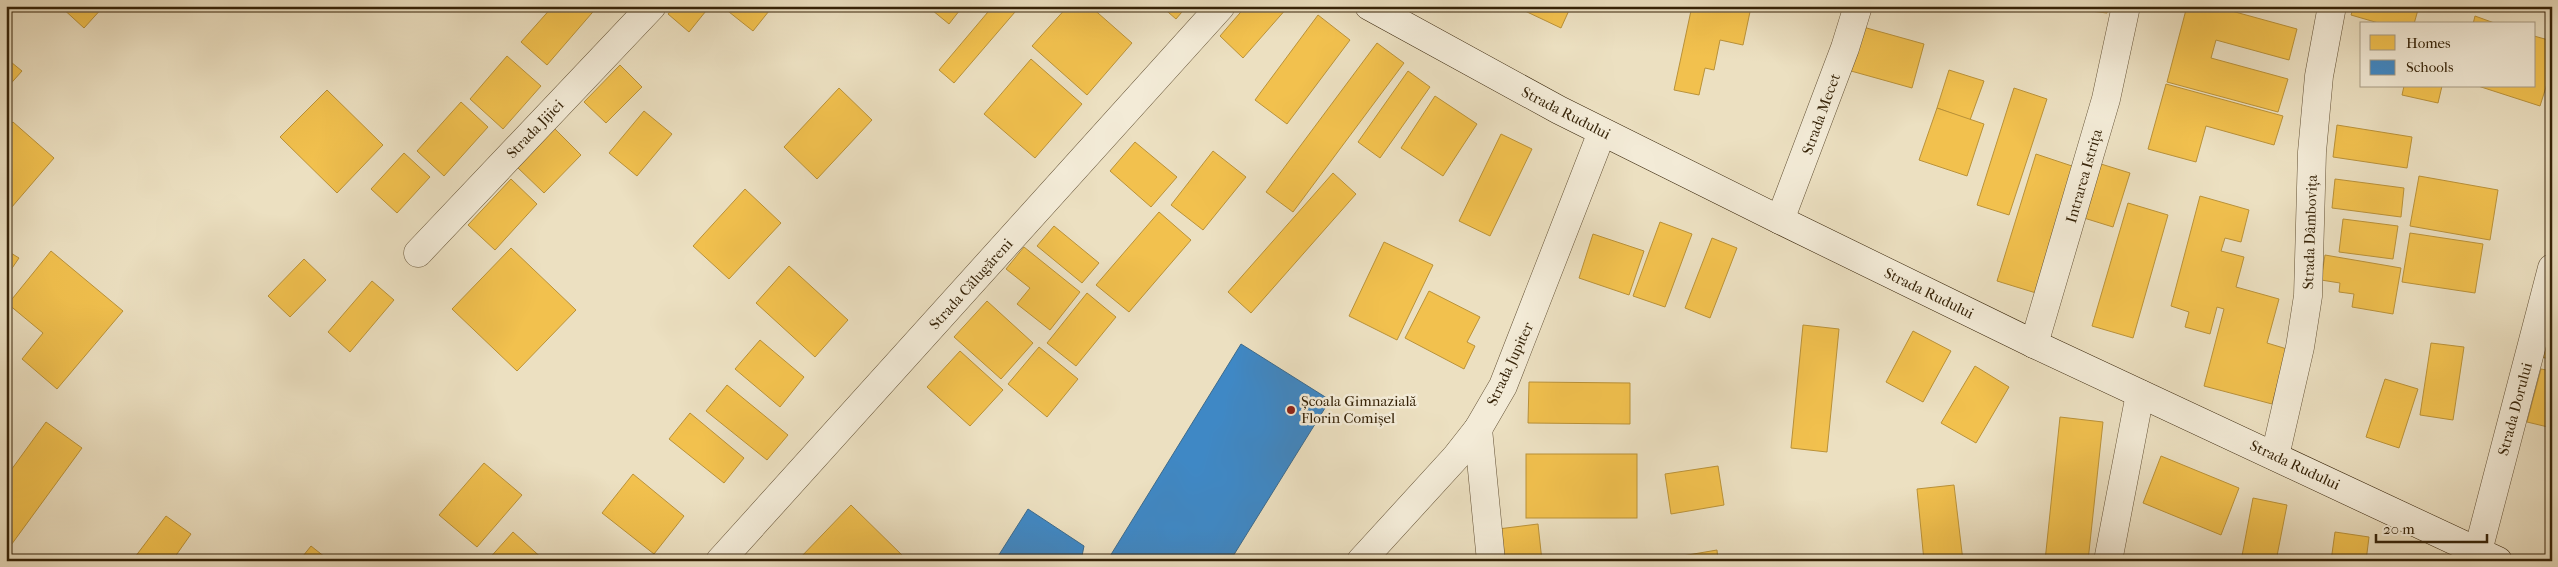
<svg xmlns="http://www.w3.org/2000/svg" width="2558" height="567" font-family="'IM FELL French Canon',serif">
	<style>
		.homes { fill: #f2c14e; stroke: #ba9239 }
		.schools { fill: #3f88c5; stroke: #3c6a8c }
		.lines { fill: none; stroke-linecap: round; stroke-linejoin: round }
		.minor-casing { stroke: #645236; stroke-width: 29 }
		.secondary-casing { stroke: #362308; stroke-width: 29 }
		.minor { stroke: #f3ebd7; stroke-width: 28 }
		.secondary { stroke: #f3ebd7; stroke-width: 28 }
		.poi-dot { fill: #8f2418; stroke: #f3ebd7; stroke-width: 2 }
		.labels { text-anchor: middle; stroke-width: 5; stroke-linejoin: round; paint-order: stroke }
		.street-label { font-size: 15px; fill: #362308; stroke: #f3ebd7 }
		.poi-label { font-size: 15px; fill: #362308; stroke: #f3ebd7; text-anchor: start }
	</style>
	<rect width="100%" height="100%" fill="#ece0c1"/>
	<filter id="stains"><feTurbulence type="fractalNoise" baseFrequency=".004" numOctaves="4"/><feColorMatrix values="0 0 0 0 .2 0 0 0 0 .09 0 0 0 0 .02 0 0 0 .5 -.17"/></filter>
	<radialGradient id="worn" r=".72"><stop offset=".6" stop-color="#630" stop-opacity="0"/><stop offset="1" stop-color="#630" stop-opacity=".3"/></radialGradient>
	<!-- homes -->
	<g class="homes">
		<polygon points="60,6 104,6 84,28"/>
		<polygon points="553,6 598,6 547,65 521,42"/>
		<polygon points="675,6 710,6 689,32 668,14"/>
		<polygon points="726,6 773,6 753,31 724,8"/>
		<polygon points="927,6 963,6 949,24"/>
		<polygon points="993,6 1009,6 1015,12 954,83 939,70"/>
		<polygon points="1068,6 1090,6 1132,43 1087,95 1032,46"/>
		<polygon points="1161,6 1187,6 1176,19"/>
		<polygon points="1246,6 1285,6 1287,8 1243,58 1220,36"/>
		<polygon points="1527,6 1571,6 1561,28 1525,11"/>
		<polygon points="1692,6 1751,7 1743,45 1720,40 1714,70 1705,68 1699,95 1674,90"/>
		<polygon points="2074,6 2108,6 2107,13 2074,9"/>
		<polygon points="2187,6 2229,6 2228,10 2297,29 2289,60 2216,40 2211,58 2288,79 2278,112 2167,82"/>
		<polygon points="2354,6 2419,6 2414,24 2382,24 2351,15"/>
		<polygon points="1318,15 1350,40 1287,124 1255,100"/>
		<polygon points="2475,16 2497,24 2473,24"/>
		<polygon points="1863,27 1924,44 1912,88 1851,71"/>
		<polygon points="2534,36 2552,41 2552,68 2540,106 2478,86 2534,86"/>
		<polygon points="1377,43 1404,63 1293,212 1266,192"/>
		<polygon points="507,56 541,86 503,129 470,99"/>
		<polygon points="6,58 22,71 6,89"/>
		<polygon points="1031,59 1082,104 1035,158 984,114"/>
		<polygon points="620,65 642,87 606,123 584,102"/>
		<polygon points="1949,70 1984,81 1970,120 1937,108"/>
		<polygon points="1408,71 1430,87 1380,158 1358,142"/>
		<polygon points="2166,84 2283,116 2274,145 2206,126 2196,162 2148,149"/>
		<polygon points="2404,86 2442,86 2438,103 2402,95"/>
		<polygon points="839,88 872,120 817,179 784,147"/>
		<polygon points="2014,88 2047,99 2009,215 1977,205"/>
		<polygon points="327,90 383,145 337,193 280,137"/>
		<polygon points="1435,96 1477,124 1443,176 1401,148"/>
		<polygon points="461,102 488,127 444,176 417,151"/>
		<polygon points="1937,108 1984,124 1967,176 1919,160"/>
		<polygon points="644,111 672,134 637,176 609,153"/>
		<polygon points="13,122 54,158 11,208 6,204 6,129"/>
		<polygon points="2337,125 2412,137 2407,168 2333,157"/>
		<polygon points="554,128 581,155 544,193 517,167"/>
		<polygon points="1501,134 1532,149 1490,236 1459,221"/>
		<polygon points="1135,142 1177,177 1151,207 1110,171"/>
		<polygon points="1213,151 1246,177 1203,230 1171,205"/>
		<polygon points="404,153 430,177 397,213 371,189"/>
		<polygon points="2036,154 2075,167 2036,293 1997,281"/>
		<polygon points="2101,164 2130,173 2113,227 2084,218"/>
		<polygon points="1333,173 1356,194 1251,313 1228,292"/>
		<polygon points="2419,176 2498,190 2490,240 2410,226"/>
		<polygon points="511,179 537,204 495,250 468,225"/>
		<polygon points="2335,179 2404,188 2401,217 2332,208"/>
		<polygon points="745,189 781,223 729,279 693,246"/>
		<polygon points="2200,196 2249,210 2241,242 2225,238 2221,251 2244,257 2236,287 2279,299 2267,343 2287,349 2272,404 2204,386 2224,309 2217,307 2210,334 2185,327 2189,312 2171,306"/>
		<polygon points="2128,203 2168,215 2133,338 2092,326"/>
		<polygon points="1159,212 1191,240 1129,312 1096,285"/>
		<polygon points="2343,219 2398,226 2393,259 2339,252"/>
		<polygon points="1660,222 1692,234 1665,307 1633,296"/>
		<polygon points="1054,226 1099,263 1082,283 1037,246"/>
		<polygon points="2410,233 2483,244 2475,293 2402,282"/>
		<polygon points="1593,234 1644,251 1629,295 1579,278"/>
		<polygon points="1712,238 1737,248 1710,318 1685,308"/>
		<polygon points="1384,242 1433,265 1397,340 1349,316"/>
		<polygon points="1024,247 1080,292 1050,330 1017,304 1030,288 1006,269"/>
		<polygon points="511,248 576,310 517,371 452,309"/>
		<polygon points="6,250 19,258 6,277"/>
		<polygon points="51,251 123,311 57,389 22,359 43,333 8,304"/>
		<polygon points="2325,255 2401,268 2393,314 2352,307 2354,294 2339,292 2340,283 2321,280"/>
		<polygon points="304,259 326,280 290,317 268,296"/>
		<polygon points="789,266 848,320 815,357 756,303"/>
		<polygon points="372,281 394,300 350,352 328,332"/>
		<polygon points="1429,291 1480,317 1467,342 1475,346 1464,369 1405,338"/>
		<polygon points="1087,293 1116,317 1076,366 1047,343"/>
		<polygon points="987,301 1033,343 1001,379 954,337"/>
		<polygon points="2552,320 2552,360 2542,357"/>
		<polygon points="1803,325 1839,329 1827,452 1791,448"/>
		<polygon points="1913,331 1951,351 1923,402 1886,382"/>
		<polygon points="760,340 804,377 780,407 735,369"/>
		<polygon points="2431,343 2464,347 2453,420 2420,415"/>
		<polygon points="1039,347 1078,379 1047,417 1008,384"/>
		<polygon points="960,351 1003,390 970,426 927,387"/>
		<polygon points="1975,366 2009,387 1976,443 1941,423"/>
		<polygon points="2541,369 2552,371 2552,428 2527,422"/>
		<polygon points="2385,379 2418,389 2399,448 2366,437"/>
		<polygon points="1529,382 1630,383 1630,424 1528,423"/>
		<polygon points="727,385 788,435 767,460 706,411"/>
		<polygon points="690,413 744,458 724,483 669,439"/>
		<polygon points="2060,417 2103,422 2088,561 2045,561"/>
		<polygon points="46,422 82,448 6,552 6,477"/>
		<rect x="1526" y="454" width="111" height="64"/>
		<polygon points="2161,456 2239,488 2221,535 2143,503"/>
		<polygon points="484,463 522,495 477,547 439,515"/>
		<polygon points="1718,466 1724,505 1671,514 1665,474"/>
		<polygon points="633,474 684,516 654,554 602,513"/>
		<polygon points="1954,485 1963,561 1924,561 1917,489"/>
		<polygon points="2253,498 2287,505 2276,561 2241,561"/>
		<polygon points="851,505 905,558 902,561 801,561 799,559"/>
		<polygon points="166,516 191,534 172,561 132,561"/>
		<polygon points="1538,524 1542,561 1502,561 1498,529"/>
		<polygon points="513,532 545,561 487,561"/>
		<polygon points="2335,532 2369,537 2366,561 2331,561"/>
		<polygon points="311,546 330,561 299,561"/>
		<polygon points="1717,550 1718,561 1677,561 1676,557"/>
	</g>
	<!-- schools -->
	<g class="schools">
		<polygon points="1241,344 1330,400 1230,561 1107,561"/>
		<polygon points="1028,509 1084,546 1081,561 995,561"/>
	</g>
	<g class="lines">
		<!-- minor casing -->
		<g class="minor-casing">
			<g id="minor">
				<polyline points="1780,220 1845,48 1858,6"/>
				<polyline points="418,253 652,6"/>
				<polyline points="2034,344 2106,99 2126,6"/>
				<polyline points="1478,429 1491,561"/>
				<polyline points="2275,456 2300,347 2308,296 2312,152 2319,76 2332,6"/>
				<polyline points="2478,551 2552,268"/>
				<polyline points="720,561 1221,6"/>
				<polyline points="1361,561 1456,457 1478,429 1503,386 1602,132"/>
				<polyline points="2108,561 2140,394"/>
			</g>
		</g>
		<!-- secondary casing -->
		<g class="secondary-casing">
			<polyline id="secondary" points="1369,6 1559,110 1780,220 2034,344 2498,561"/>
		</g>
		<!-- minor -->
		<use href="#minor" class="minor"/>
		<!-- secondary -->
		<use href="#secondary" class="secondary"/>
	</g>
	<!-- markers -->
	<circle class="poi-dot" cx="1291" cy="410" r="5"/>
	<g class="labels">
		<!-- street labels -->
		<g class="street-label">
			<text transform="translate(1566 113) rotate(27)" y="5">Strada Rudului</text>
			<text transform="translate(1821 114) rotate(-70)" y="5">Strada Mecet</text>
			<text transform="translate(535 129) rotate(-46)" y="5">Strada Jijiei</text>
			<text transform="translate(2084 176) rotate(-74)" y="5">Intrarea Istrița</text>
			<text transform="translate(2310 232) rotate(-88)" y="5">Strada Dâmbovița</text>
			<text transform="translate(971 284) rotate(-48)" y="5">Strada Călugăreni</text>
			<text transform="translate(1929 293) rotate(26)" y="5">Strada Rudului</text>
			<text transform="translate(1510 364) rotate(-65)" y="5">Strada Jupiter</text>
			<text transform="translate(2515 409) rotate(-75)" y="5">Strada Dorului</text>
			<text transform="translate(2295 465) rotate(25)" y="5">Strada Rudului</text>
		</g>
		<!-- poi labels -->
		<g class="poi-label">
			<text x="1301" y="406">Școala Gimnazială<tspan x="1301" dy="17">Florin Comișel</tspan></text>
		</g>
	</g>
	<!-- margin -->
	<rect width="2558" height="567" fill="none" stroke="#ece0c1" stroke-width="25"/>
	<rect x="8" y="8" width="2543" height="552" fill="none" stroke="#362308" stroke-width="2.5"/>
	<rect x="12" y="12" width="2533" height="542" fill="none" stroke="#362308"/>
	<!-- legend -->
	<rect x="2360" y="22" width="175" height="65" fill="#f3ebd7" stroke="#a79b84"/>
	<rect x="2370" y="35" width="25" height="15" fill="#f2c14e" stroke="#a79b84"/>
	<text x="2406" y="48" font-size="15" fill="#362308">Homes</text>
	<rect x="2370" y="60" width="25" height="15" fill="#3f88c5" stroke="#a79b84"/>
	<text x="2406" y="72" font-size="15" fill="#362308">Schools</text>
	<!-- scale -->
	<path d="M2376 534v8h111v-8" fill="none" stroke="#362308" stroke-width="2.5"/>
	<text x="2383" y="534" font-size="15" fill="#362308" stroke="#f3ebd7" stroke-width="4" paint-order="stroke">20 m</text>
	<rect width="100%" height="100%" filter="url(#stains)"/>
	<rect width="100%" height="100%" fill="url(#worn)"/>
</svg>
